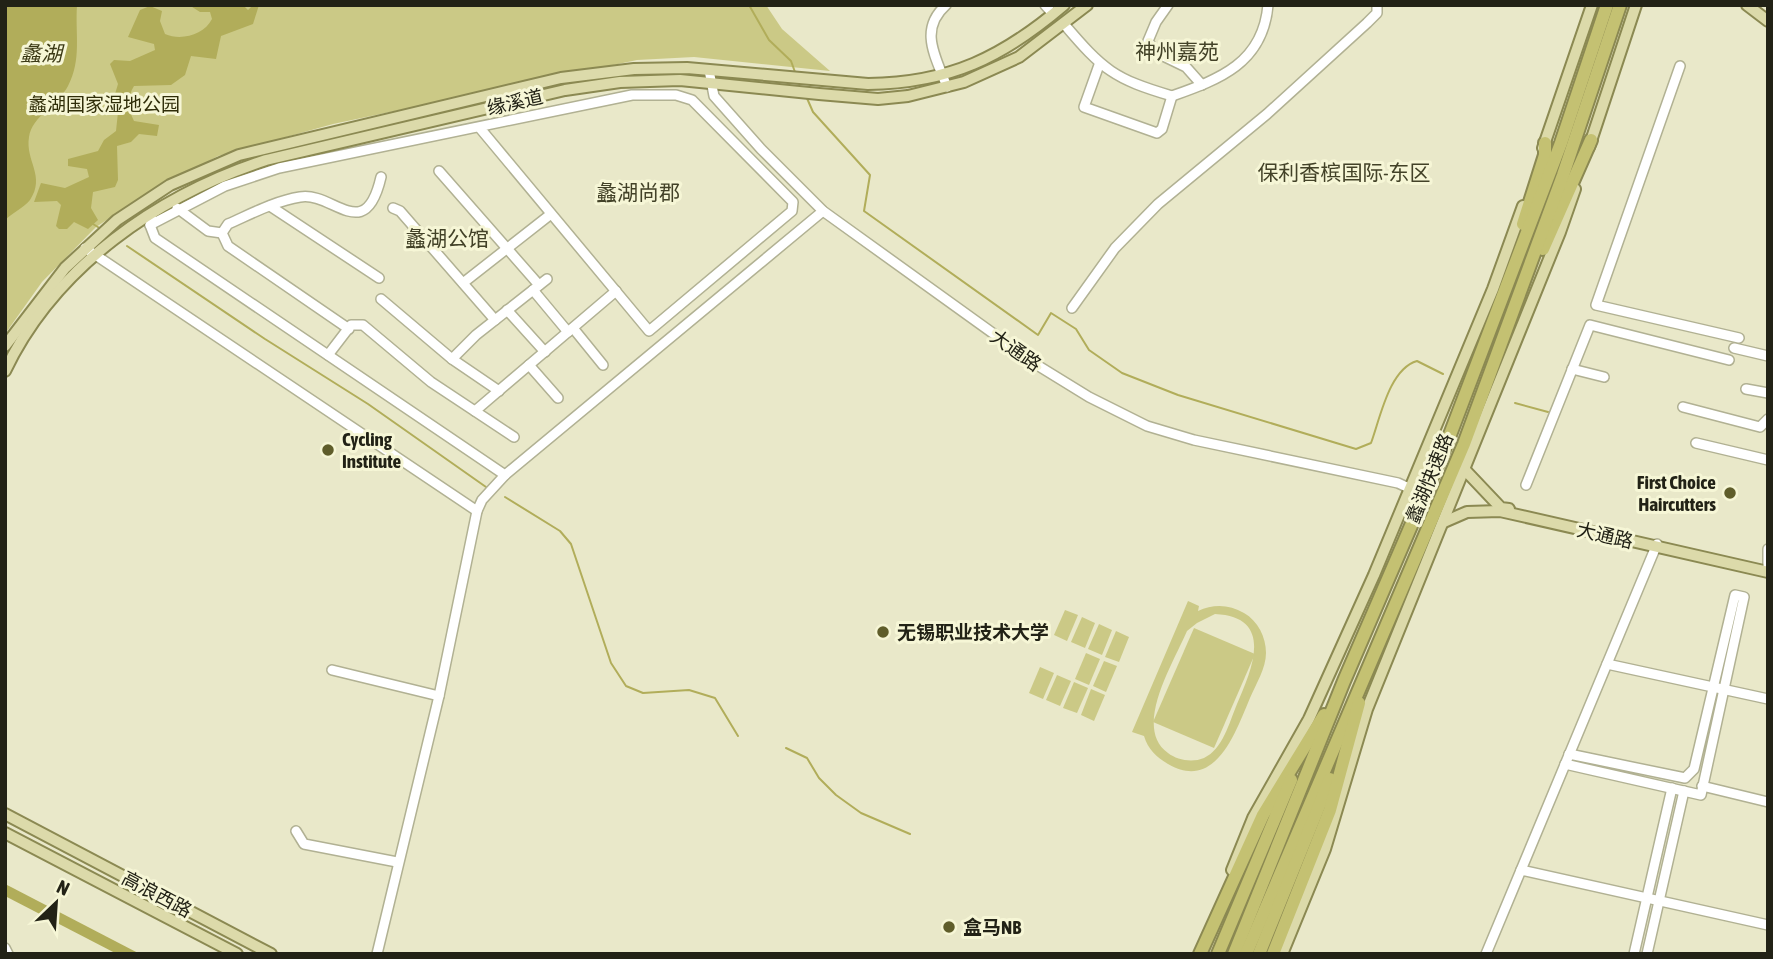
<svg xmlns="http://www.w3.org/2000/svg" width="1773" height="959" font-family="'Asap Condensed','Noto Sans SC',sans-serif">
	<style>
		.green { fill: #cbc986; fill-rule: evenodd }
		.water { fill: #b1ad5a }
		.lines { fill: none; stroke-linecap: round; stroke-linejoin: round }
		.stream { stroke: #b1ad5a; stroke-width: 2 }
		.minor-casing { stroke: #b1b193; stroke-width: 12 }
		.major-casing { stroke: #8b8952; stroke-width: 14 }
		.highway-casing { stroke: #8b8952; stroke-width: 16 }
		.minor { stroke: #fff; stroke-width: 9 }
		.major { stroke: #dcdaaa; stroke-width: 10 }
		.highway { stroke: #c4c172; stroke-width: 12 }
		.poi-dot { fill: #5f5d2a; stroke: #f6f6d6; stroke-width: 2.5 }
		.labels { text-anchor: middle; stroke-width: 6; stroke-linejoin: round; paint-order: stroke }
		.street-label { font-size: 19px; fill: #222216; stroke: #f6f6d6 }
		.park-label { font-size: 19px; fill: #2f2d08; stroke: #f6f6d6 }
		.poi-label { font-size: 19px; font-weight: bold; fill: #222216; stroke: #f6f6d6; text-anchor: start }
		.neighbourhood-label { font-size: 21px; fill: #434228; stroke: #f6f6d6 }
		.water-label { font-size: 21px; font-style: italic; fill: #3b3915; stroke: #f6f6d6 }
	</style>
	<rect width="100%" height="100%" fill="#e9e8c9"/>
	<!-- green -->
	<g class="green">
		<polygon points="5,5 766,5 782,29 830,71 694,57 637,60 333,124 218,156 148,193 96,227 42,282 5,334"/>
		<path d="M 1188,601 L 1199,606 L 1198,611 C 1213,604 1229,604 1244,613 C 1258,621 1266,637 1266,653 C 1266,668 1256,684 1250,698 C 1236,731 1216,792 1168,764 C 1156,757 1148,749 1144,736 L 1132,732 ZM 1215,614 C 1276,617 1251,671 1237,704 C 1229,723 1223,749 1204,758 C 1192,763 1177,760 1168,753 C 1132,728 1174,662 1187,631 L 1197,623 Z"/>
		<polygon points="1065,610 1078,615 1067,641 1054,635"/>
		<polygon points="1082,617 1095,623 1085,648 1071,642"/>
		<polygon points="1099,624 1112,630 1102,655 1088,649"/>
		<polygon points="1194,628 1255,654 1214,748 1153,722"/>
		<polygon points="1116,631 1129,637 1119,662 1105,657"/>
		<polygon points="1086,653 1100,659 1089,685 1075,679"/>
		<polygon points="1104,661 1117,666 1106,692 1093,686"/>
		<polygon points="1040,667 1054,673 1043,699 1029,693"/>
		<polygon points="1057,675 1071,681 1060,706 1046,700"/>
		<polygon points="1074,682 1088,688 1077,713 1063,708"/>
		<polygon points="1091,689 1105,695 1094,721 1081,715"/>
	</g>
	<!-- water -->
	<g class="water">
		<path d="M 5,5 L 77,5 C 75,34 82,59 68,86 C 59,104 32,116 29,137 C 25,161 46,176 30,200 C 25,207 12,213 5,220 Z"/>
		<path d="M 189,5 L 243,5 L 248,10 L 253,5 L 259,5 L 253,24 L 221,36 L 216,59 L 191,56 L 185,75 L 171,85 L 134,86 C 127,97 128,110 134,121 L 159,125 L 157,136 L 139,134 L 131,142 L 117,146 L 118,180 L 115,187 L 93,192 L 91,208 L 98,220 L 88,229 L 74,222 L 67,229 L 59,229 L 56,226 L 61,205 L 57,201 L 34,202 L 41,183 L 65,188 L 89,177 L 87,169 L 68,166 L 68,159 L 98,151 L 104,140 L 116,131 L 118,112 L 112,104 L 118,84 L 110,64 L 114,60 L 130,61 L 155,50 L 154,44 L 128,37 L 140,10 L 150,6 L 162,11 L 160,21 L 165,34 C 181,41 204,35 212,19 L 210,12 L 200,12 Z"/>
		<polygon points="5,884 11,887 140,954 117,954 5,896"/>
	</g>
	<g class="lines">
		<!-- stream -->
		<g class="stream">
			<polyline points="749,5 769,40 791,61 795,72"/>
			<path d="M 806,96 L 813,112 L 870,175 L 864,211 L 1038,335 L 1051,313 L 1076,329 L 1089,350 L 1122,373 L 1178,395 L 1356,449 L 1371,443 C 1380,419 1389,369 1417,361 L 1443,374"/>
			<polyline points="93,224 101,229"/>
			<polyline points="127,246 265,339 368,404 486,487"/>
			<polyline points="1515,403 1548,412"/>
			<polyline points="505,497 560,531 571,544 611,663 626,686 643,693 689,690 715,698 738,736"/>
			<polyline points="786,748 807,758 819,778 836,795 861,813 910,834"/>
		</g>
		<!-- minor casing -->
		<g class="minor-casing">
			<g id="minor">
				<path d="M 946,5 C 918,30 936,57 947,87"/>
				<polyline points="1045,5 1053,14"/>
				<polyline points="1168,5 1156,22 1148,41 1155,52 1186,67 1202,85"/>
				<path d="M 1064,24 C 1103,70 1114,79 1172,96 C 1220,79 1263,63 1268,5"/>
				<polyline points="1099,65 1084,107 1157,133 1162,129 1172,96"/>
				<polyline points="1680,66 1596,305 1739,338"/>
				<polyline points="709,70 714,96 761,149 823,211 1037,365 1089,397 1147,426 1194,440 1398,483 1411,489"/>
				<polyline points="439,171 539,285"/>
				<polyline points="270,206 379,278"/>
				<polyline points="177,208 208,231 222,233"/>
				<polyline points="393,208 400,211 495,320"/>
				<polyline points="153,220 150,225 155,238 505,475 823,211"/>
				<polyline points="150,225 225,186 279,168 632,95 676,95 692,100 793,202 792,211 649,331 479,127"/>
				<polyline points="85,248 477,511"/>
				<polyline points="463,283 551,214"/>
				<polyline points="533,290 568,332"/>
				<polyline points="381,299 452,359 499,391"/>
				<polyline points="1072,308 1115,248 1158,204 1267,114 1367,23 1377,13 1377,5"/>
				<polyline points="507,310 545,352"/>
				<polyline points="573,328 603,365"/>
				<path d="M 349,329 L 228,246 L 222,233 L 228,224 C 251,214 275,201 300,197 C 333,191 365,246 381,177"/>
				<polyline points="1734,348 1768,356"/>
				<polyline points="328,355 351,325 363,325 431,382 514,437"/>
				<polyline points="452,359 476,335 547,279"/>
				<polyline points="529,365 558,398"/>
				<polyline points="1572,369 1604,377"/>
				<polyline points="1746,389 1768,393"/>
				<polyline points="1683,407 1760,427 1768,419"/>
				<polyline points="475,411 616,291"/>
				<polyline points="1696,443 1768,460"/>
				<polyline points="1526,485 1590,325 1729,360"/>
				<polyline points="1768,569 1768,549"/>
				<polyline points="1607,664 1768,699"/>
				<polyline points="332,670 439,696"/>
				<polyline points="1565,764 1701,795 1744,597 1735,595 1694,769 1685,778 1569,754"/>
				<polyline points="1702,786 1768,802"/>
				<polyline points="296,831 304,844 397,862"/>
				<polyline points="1521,870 1768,925"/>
				<polyline points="5,948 8,954"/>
				<polyline points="377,954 439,696 477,511 482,500 505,475"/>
				<polyline points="1486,954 1657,544"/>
				<polyline points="1634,954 1672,788"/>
				<polyline points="1647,954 1684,791"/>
			</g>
		</g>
		<!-- major casing -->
		<g class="major-casing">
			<g id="major">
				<polyline points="1747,5 1768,21"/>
				<polyline points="1589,147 1636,5"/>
				<polyline points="1543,148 1592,5"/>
				<path d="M 5,346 L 65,268 L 117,220 L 170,185 L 239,155 L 561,78 L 634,69 L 687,68 L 868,84 C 950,83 1003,57 1064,5"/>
				<path d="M 5,371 C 55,266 159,195 266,160 L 565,90 L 620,82 L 680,80 L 819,94 L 878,99 L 908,96 L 964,82 L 1019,57 L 1087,5"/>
				<polyline points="1465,470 1501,508 1509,509"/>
				<polyline points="1444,522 1467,512 1500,511 1768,572"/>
				<polyline points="5,814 271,954"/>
				<polyline points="5,833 237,954"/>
				<polyline points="1232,870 1253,818 1309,719 1374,575 1493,289 1523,206"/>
				<polyline points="1282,954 1325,849 1367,709 1560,232 1575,189"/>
			</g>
		</g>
		<!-- highway casing -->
		<g class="highway-casing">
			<g id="highway">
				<polyline points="1523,224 1545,155 1545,143"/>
				<polyline points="1543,249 1591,140"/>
				<polyline points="1200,954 1263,815 1324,715"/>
				<polyline points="1218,954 1291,780"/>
				<polyline points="1234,954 1344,681 1448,440 1561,143 1607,5"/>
				<polyline points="1246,954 1464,444 1563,175 1620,5"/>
				<polyline points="1259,954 1330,779"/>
				<polyline points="1273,954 1330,810 1359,703"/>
			</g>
		</g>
		<!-- minor -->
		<use href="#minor" class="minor"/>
		<!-- major -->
		<use href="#major" class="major"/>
		<!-- highway -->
		<use href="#highway" class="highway"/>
	</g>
	<!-- markers -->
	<g class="poi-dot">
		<circle cx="328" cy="450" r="7"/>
		<circle cx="1730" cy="493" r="7"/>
		<circle cx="883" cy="632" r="7"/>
		<circle cx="949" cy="927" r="7"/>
	</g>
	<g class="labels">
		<!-- street labels -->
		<g class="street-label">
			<text transform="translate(515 102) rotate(-13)" y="7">缘溪道</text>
			<text transform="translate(1016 350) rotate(35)" y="7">大通路</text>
			<text transform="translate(1429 478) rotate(-68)" y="7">蠡湖快速路</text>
			<text transform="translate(1605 535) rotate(13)" y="7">大通路</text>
			<text transform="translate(157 894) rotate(28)" y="7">高浪西路</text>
		</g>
		<!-- park labels -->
		<g class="park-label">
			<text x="104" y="111">蠡湖国家湿地公园</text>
		</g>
		<!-- poi labels -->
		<g class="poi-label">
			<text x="342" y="446">Cycling<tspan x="342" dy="22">Institute</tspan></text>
			<text x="1716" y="489" text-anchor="end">First Choice<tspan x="1716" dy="22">Haircutters</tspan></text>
			<text x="897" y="639">无锡职业技术大学</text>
			<text x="963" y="934">盒马NB</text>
		</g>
		<!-- neighbourhood labels -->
		<g class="neighbourhood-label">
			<text x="1177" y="59">神州嘉苑</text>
			<text x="1344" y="180">保利香槟国际-东区</text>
			<text x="638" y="200">蠡湖尚郡</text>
			<text x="447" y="246">蠡湖公馆</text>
		</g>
		<!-- water labels -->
		<g class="water-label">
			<text x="41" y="61">蠡湖</text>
		</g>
	</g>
	<!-- border -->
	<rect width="1773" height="959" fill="none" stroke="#222216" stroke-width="14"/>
	<!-- north arrow -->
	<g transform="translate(56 903) rotate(25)" stroke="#f6f6d6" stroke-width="5" paint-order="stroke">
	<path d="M0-5L12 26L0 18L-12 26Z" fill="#222216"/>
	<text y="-10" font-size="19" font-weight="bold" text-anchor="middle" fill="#222216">N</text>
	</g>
</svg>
